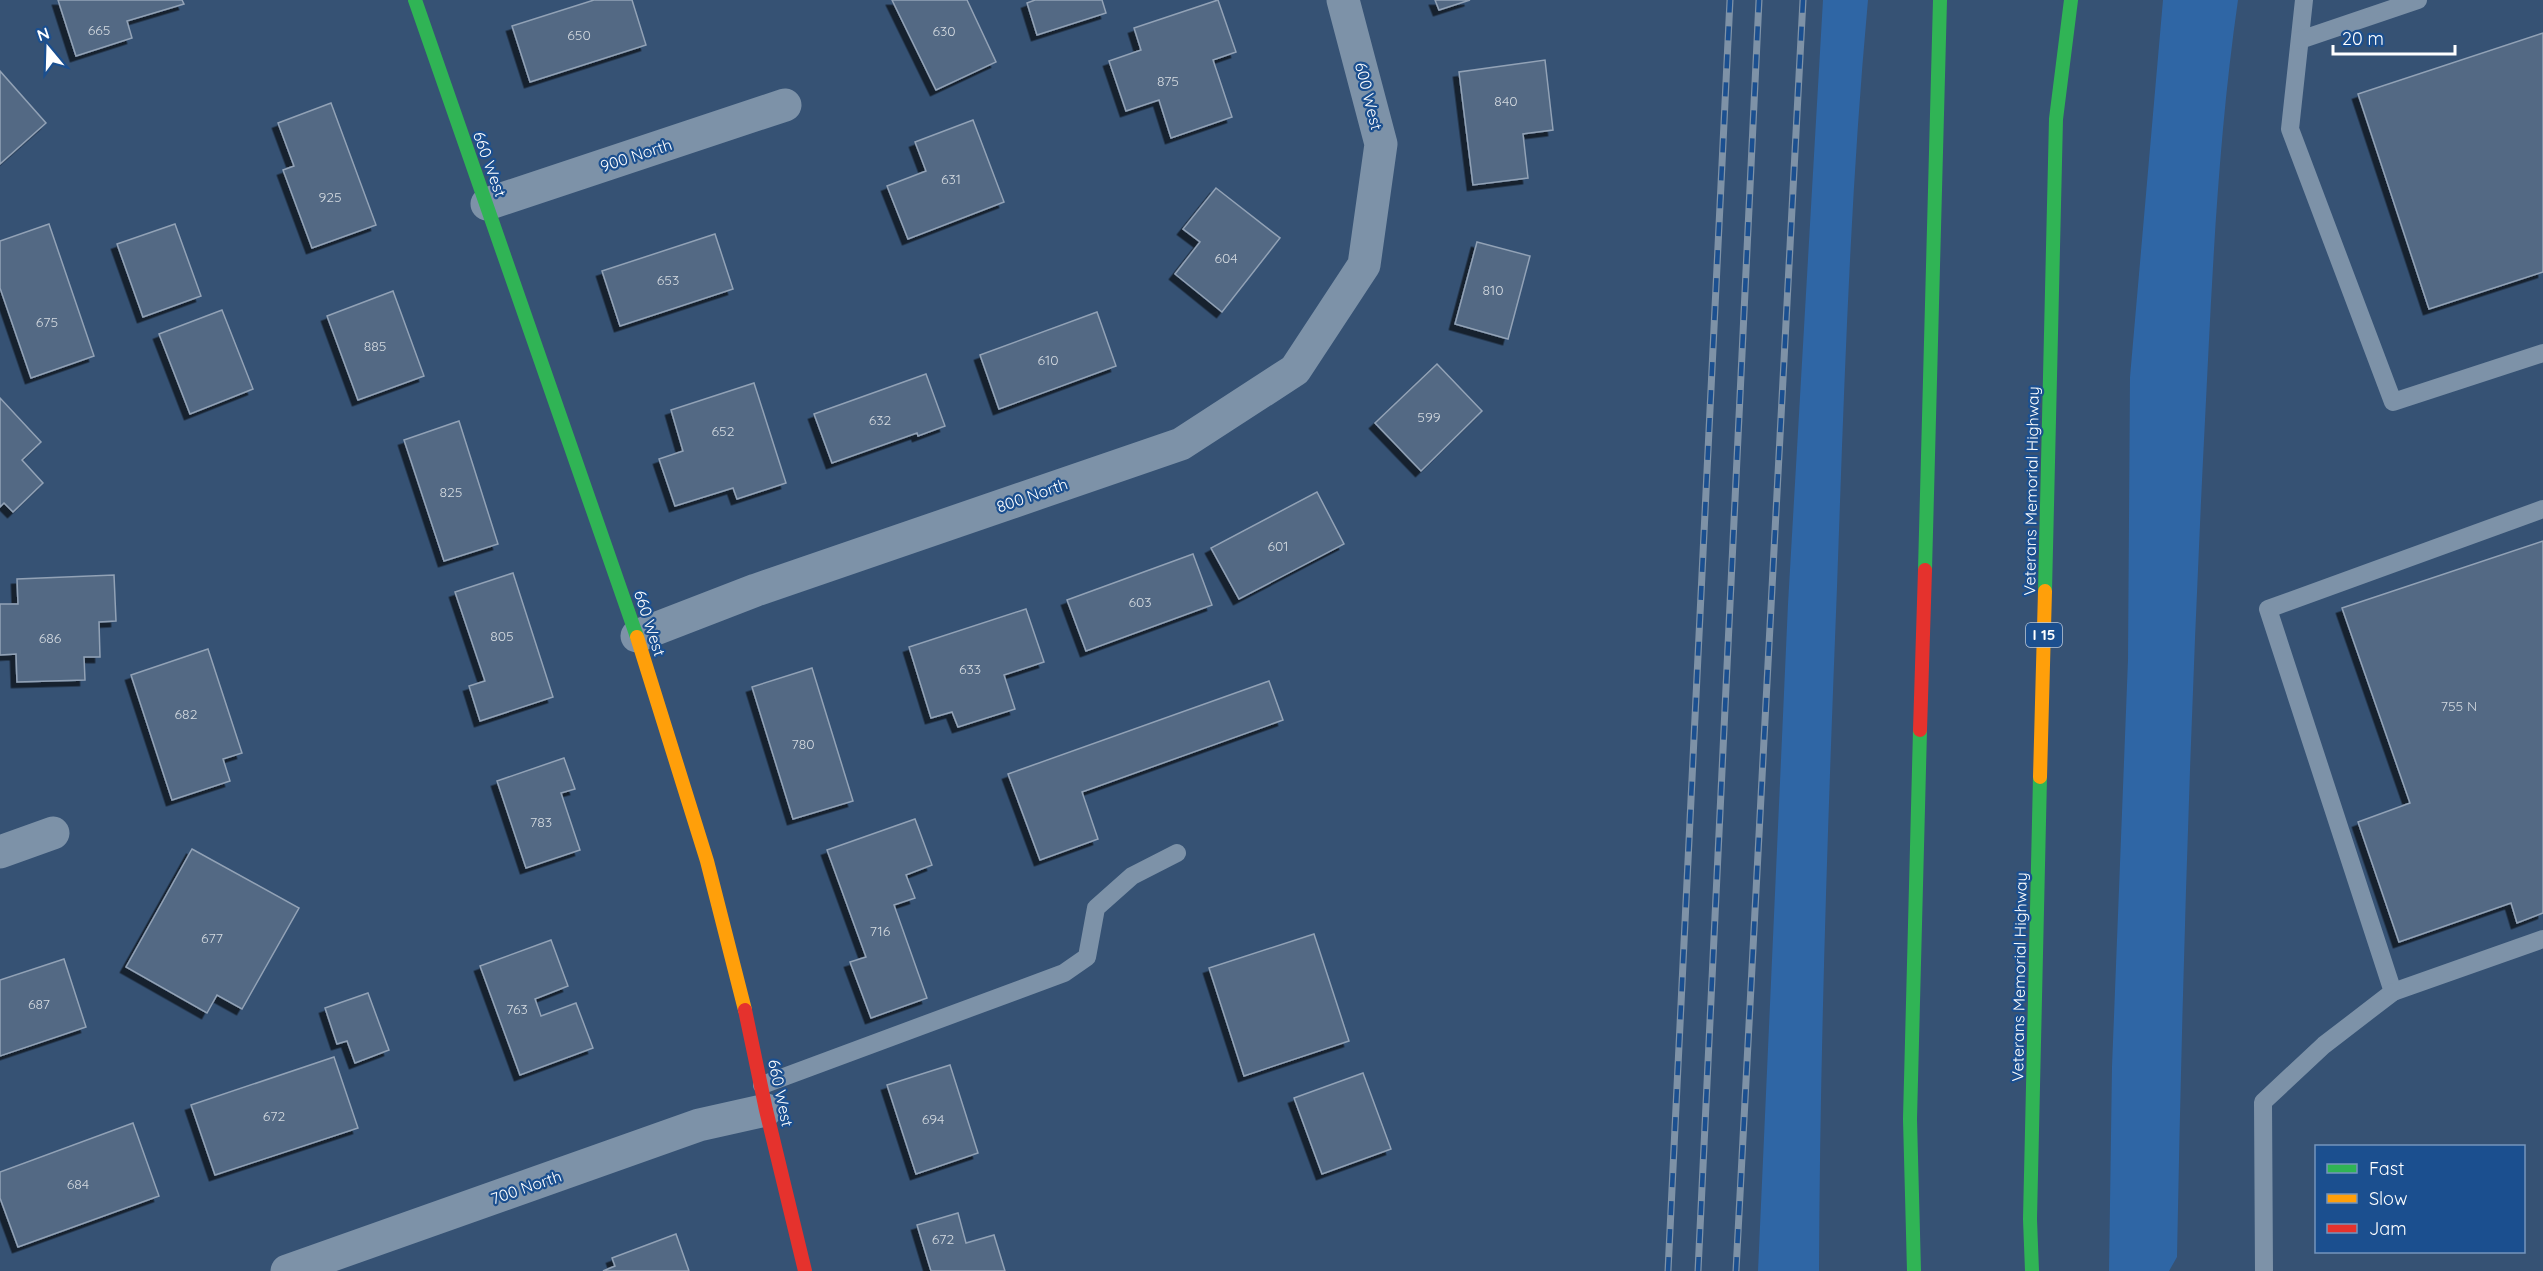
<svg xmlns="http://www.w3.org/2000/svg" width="2543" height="1271" font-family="Quicksand,sans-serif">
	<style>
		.green { fill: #2f66a5 }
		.building { fill: #526984; stroke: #92a2b6; stroke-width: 1.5; filter: url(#shadow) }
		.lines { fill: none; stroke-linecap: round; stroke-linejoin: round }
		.lane { stroke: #7d92a8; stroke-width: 18 }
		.street { stroke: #7d92a8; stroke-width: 33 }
		.fast { stroke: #30b455; stroke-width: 14 }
		.slow { stroke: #ff9f0a; stroke-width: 14 }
		.jam { stroke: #e5322d; stroke-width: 14 }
		.rail-casing { stroke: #7e92a7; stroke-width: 7 }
		.rail { stroke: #1b4f8f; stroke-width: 4.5; stroke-dasharray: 14; stroke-linecap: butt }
		.labels { text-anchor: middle; stroke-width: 4.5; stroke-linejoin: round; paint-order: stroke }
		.number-label { font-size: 14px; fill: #d4dae0 }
		.shield { fill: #1b4f8f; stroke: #bbcadd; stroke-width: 1.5 }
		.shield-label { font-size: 15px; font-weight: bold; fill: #fff }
		.street-label { font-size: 16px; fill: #fff; stroke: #1b4f8f }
	</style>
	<defs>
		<filter id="shadow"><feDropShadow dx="-5.5" dy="5.5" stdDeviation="0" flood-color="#0009"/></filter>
	</defs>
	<rect width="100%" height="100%" fill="#365274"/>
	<!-- green -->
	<g class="green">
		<path d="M 1823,0 L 1868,0 C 1850,195 1844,391 1837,587 C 1828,815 1820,1043 1819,1271 L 1758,1271 L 1788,604 Z"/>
		<path d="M 2163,0 L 2238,0 C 2216,152 2211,307 2203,460 C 2190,726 2182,991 2177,1257 L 2169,1271 L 2109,1271 L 2112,1067 L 2128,660 L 2130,377 Z"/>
	</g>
	<!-- building -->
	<g class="building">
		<polygon points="58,0 182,0 184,4 127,21 132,38 76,56"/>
		<polygon points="594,0 632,0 646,45 530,82 512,26"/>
		<polygon points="892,0 967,0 996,62 936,90"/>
		<polygon points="1035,0 1102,0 1106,13 1037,35 1027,3"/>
		<polygon points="1218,0 1236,52 1213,60 1232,117 1171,138 1159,100 1126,111 1109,61 1141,50 1134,28"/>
		<polygon points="1435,0 1470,0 1439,10"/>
		<polygon points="2543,33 2543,272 2429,309 2358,94"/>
		<polygon points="1545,60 1553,130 1523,134 1528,178 1473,185 1459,72"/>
		<polygon points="0,71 46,123 0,164"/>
		<polygon points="331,103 376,225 312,248 283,170 294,166 278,123"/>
		<polygon points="973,120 1004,202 908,239 887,186 926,171 915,142"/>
		<polygon points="1216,188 1280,238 1222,312 1175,274 1200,242 1183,229"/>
		<polygon points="49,224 94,356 31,378 0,288 0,241"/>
		<polygon points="175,224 201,296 143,317 117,244"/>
		<polygon points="715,234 733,289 620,326 602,271"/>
		<polygon points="1477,242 1530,256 1508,339 1455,324"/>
		<polygon points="393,291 424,376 358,400 327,316"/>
		<polygon points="222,310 253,389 190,414 159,334"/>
		<polygon points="1097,312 1116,366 999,409 980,355"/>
		<polygon points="1437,364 1482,411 1421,471 1375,423"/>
		<polygon points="926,374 945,426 918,436 917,433 832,463 814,414"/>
		<polygon points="754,383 786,483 737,499 733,488 675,506 659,459 683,451 671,410"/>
		<polygon points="0,398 41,442 22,460 43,483 13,512 4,503 0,507"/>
		<polygon points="459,421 498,544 444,561 404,440"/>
		<polygon points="1317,492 1344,544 1239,599 1211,548"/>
		<polygon points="2543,541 2543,913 2517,923 2511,903 2399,942 2358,822 2410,803 2342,608"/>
		<polygon points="1193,554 1212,605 1086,651 1067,600"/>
		<polygon points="513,573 553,697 480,721 469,686 485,681 455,592"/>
		<polygon points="114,575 116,621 99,622 100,657 84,657 85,680 17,682 16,654 0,655 0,604 18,604 17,579"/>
		<polygon points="1026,609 1044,662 1004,675 1015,709 958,727 952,712 931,718 909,647"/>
		<polygon points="208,649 242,753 223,759 230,781 172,800 131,675"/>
		<polygon points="812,668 853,801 793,819 752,687"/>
		<polygon points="1269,681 1283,720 1082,792 1098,839 1040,860 1008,774"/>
		<polygon points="564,758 575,789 561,793 580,850 526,868 497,781"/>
		<polygon points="915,819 932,865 906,875 915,898 894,905 927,998 871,1018 850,962 866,957 827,850"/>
		<polygon points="192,849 299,908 242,1009 217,995 207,1013 126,967"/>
		<polygon points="1314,934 1349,1041 1244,1076 1209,968"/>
		<polygon points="551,940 568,986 535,999 541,1016 576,1003 593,1048 520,1075 480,966"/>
		<polygon points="64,959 86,1027 0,1056 0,980"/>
		<polygon points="368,993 389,1050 355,1063 347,1041 337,1044 325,1008"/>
		<polygon points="334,1057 358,1128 215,1175 191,1105"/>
		<polygon points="950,1065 978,1153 916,1174 887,1085"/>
		<polygon points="1363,1073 1391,1149 1322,1174 1294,1098"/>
		<polygon points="133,1123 159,1196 18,1247 0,1198 0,1172"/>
		<polygon points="958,1213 966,1243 994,1235 1005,1271 931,1271 917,1225"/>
		<polygon points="676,1234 689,1271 603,1271 615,1266 612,1258"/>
	</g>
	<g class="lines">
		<!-- lane -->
		<g class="lane">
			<polyline points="2304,0 2290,129 2393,402 2543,353"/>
			<polyline points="2300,40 2418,0"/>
			<polyline points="2543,509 2268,609 2393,992 2543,939"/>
			<polyline points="762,1085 1064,973 1087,957 1096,908 1132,876 1177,853"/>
			<polyline points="2264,1271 2263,1102 2324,1045 2393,992"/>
		</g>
		<!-- street -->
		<g class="street">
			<polyline points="487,204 785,105"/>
			<polyline points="637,636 756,590 1181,444 1295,370 1364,265 1381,144 1343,0"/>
			<polyline points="0,852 53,833"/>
			<polyline points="287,1271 699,1125 766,1110"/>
		</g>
		<!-- fast -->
		<g class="fast">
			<polyline points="415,0 637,637"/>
			<polyline points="1925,570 1940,0"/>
			<polyline points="2045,591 2056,119 2071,0"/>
			<polyline points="1914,1271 1910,1119 1920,730"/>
			<polyline points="2032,1271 2030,1219 2040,777"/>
		</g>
		<!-- slow -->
		<g class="slow">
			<polyline points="637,637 707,861 745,1010"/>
			<polyline points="2040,777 2045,591"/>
		</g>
		<!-- jam -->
		<g class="jam">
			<polyline points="1920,730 1925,570"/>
			<polyline points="745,1010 766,1110 805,1271"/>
		</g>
		<!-- rail casing -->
		<g class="rail-casing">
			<g id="rail">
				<polyline points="1668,1271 1730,0"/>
				<polyline points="1698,1271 1759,0"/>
				<polyline points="1736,1271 1803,0"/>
			</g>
		</g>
		<!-- rail -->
		<use href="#rail" class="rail"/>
	</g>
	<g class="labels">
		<!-- number labels -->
		<g class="number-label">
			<text x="99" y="35">665</text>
			<text x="944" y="36">630</text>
			<text x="579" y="40">650</text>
			<text x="1168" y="86">875</text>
			<text x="1506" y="106">840</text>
			<text x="951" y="184">631</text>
			<text x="330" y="202">925</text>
			<text x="1226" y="263">604</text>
			<text x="668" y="285">653</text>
			<text x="1493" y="295">810</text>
			<text x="47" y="327">675</text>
			<text x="375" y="351">885</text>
			<text x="1048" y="365">610</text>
			<text x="1429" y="422">599</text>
			<text x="880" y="425">632</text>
			<text x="723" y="436">652</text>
			<text x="451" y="497">825</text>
			<text x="1278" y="551">601</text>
			<text x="1140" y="607">603</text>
			<text x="502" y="641">805</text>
			<text x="50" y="643">686</text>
			<text x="970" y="674">633</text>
			<text x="2459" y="711">755 N</text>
			<text x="186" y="719">682</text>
			<text x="803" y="749">780</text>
			<text x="541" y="827">783</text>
			<text x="880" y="936">716</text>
			<text x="212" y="943">677</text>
			<text x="39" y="1009">687</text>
			<text x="517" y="1014">763</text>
			<text x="274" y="1121">672</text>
			<text x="933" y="1124">694</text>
			<text x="78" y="1189">684</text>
			<text x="943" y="1244">672</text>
		</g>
		<!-- shield labels -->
		<rect class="shield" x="2026" y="623" width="36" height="24" rx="4.5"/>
		<g class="shield-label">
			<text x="2044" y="640">I 15</text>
		</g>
		<!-- street labels -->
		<g class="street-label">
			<text transform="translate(1369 96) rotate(76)" y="6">600 West</text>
			<text transform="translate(636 155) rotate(-18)" y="6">900 North</text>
			<text transform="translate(490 164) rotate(70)" y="6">660 West</text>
			<text transform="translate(2031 491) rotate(-89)" y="6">Veterans Memorial Highway</text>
			<text transform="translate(1032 495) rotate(-19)" y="6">800 North</text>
			<text transform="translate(650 623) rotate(72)" y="6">660 West</text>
			<text transform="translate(2019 977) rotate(-89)" y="6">Veterans Memorial Highway</text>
			<text transform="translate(781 1093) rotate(78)" y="6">660 West</text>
			<text transform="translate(526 1187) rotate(-19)" y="6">700 North</text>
		</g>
	</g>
	<!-- legend -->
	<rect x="2315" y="1145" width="210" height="108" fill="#1b4f8f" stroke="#7695bc" stroke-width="1.5"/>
	<rect x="2327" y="1164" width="30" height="9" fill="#30b455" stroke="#7695bc" stroke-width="1.5"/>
	<text x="2369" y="1175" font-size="18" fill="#ffffff">Fast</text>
	<rect x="2327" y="1194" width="30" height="9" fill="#ff9f0a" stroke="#7695bc" stroke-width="1.5"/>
	<text x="2369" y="1205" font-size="18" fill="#ffffff">Slow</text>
	<rect x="2327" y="1224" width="30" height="9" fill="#e5322d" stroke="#7695bc" stroke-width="1.5"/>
	<text x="2369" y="1235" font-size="18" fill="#ffffff">Jam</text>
	<!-- north arrow -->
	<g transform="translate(48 48) rotate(341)" stroke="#1b4f8f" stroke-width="4.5" paint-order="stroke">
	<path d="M0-4.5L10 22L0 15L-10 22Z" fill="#ffffff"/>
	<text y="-9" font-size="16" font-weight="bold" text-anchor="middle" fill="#ffffff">N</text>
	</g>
	<!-- scale -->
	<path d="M2333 45v9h122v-9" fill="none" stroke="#ffffff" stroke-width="3"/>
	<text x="2342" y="45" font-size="18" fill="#ffffff" stroke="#1b4f8f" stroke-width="4.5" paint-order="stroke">20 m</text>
</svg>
